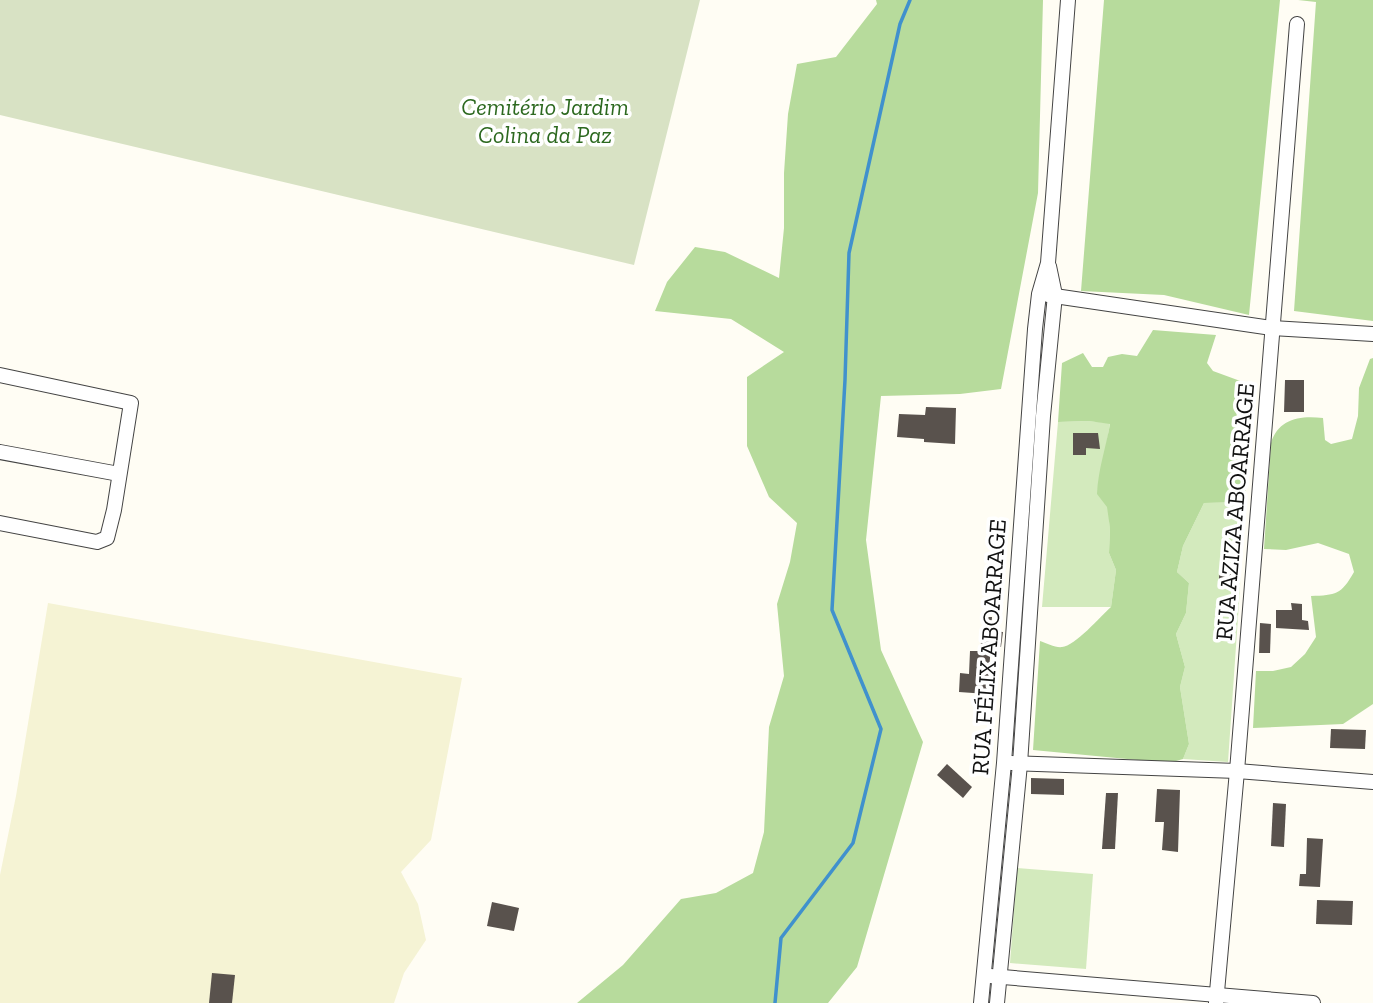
<svg xmlns="http://www.w3.org/2000/svg" width="1373" height="1003" font-family="'Zilla Slab',serif">
	<style>
		.farmland { fill: #f5f3d4 }
		.green { fill: #d3eabd }
		.forest { fill: #b7db9c }
		.cemetery { fill: #d8e2c4 }
		.lines { fill: none; stroke-linecap: round; stroke-linejoin: round }
		.stream { stroke: #4091cd; stroke-width: 3.5 }
		.building { fill: #59524d }
		.street-casing { stroke: #444; stroke-width: 16 }
		.street { stroke: #fff; stroke-width: 14 }
		.labels { text-anchor: middle; stroke-width: 7; stroke-linejoin: round; paint-order: stroke }
		.park-label { font-size: 24px; font-style: italic; fill: #2d6920; stroke: #fff }
		.street-label { font-size: 24px; fill: #111; stroke: #fff }
	</style>
	<rect width="100%" height="100%" fill="#fffdf4"/>
	<!-- farmland -->
	<polygon class="farmland" points="48,603 462,678 431,840 401,872 418,904 426,940 404,973 394,1003 0,1003 0,875 16,796"/>
	<!-- green -->
	<g class="green">
		<polygon points="1089,421 1110,423 1105,454 1110,528 1109,553 1116,570 1111,607 1042,607 1058,422"/>
		<polygon points="1245,502 1241,545 1240,588 1228,762 1183,759 1189,744 1180,687 1185,667 1176,634 1186,613 1189,583 1177,572 1183,546 1204,503"/>
		<polygon points="1017,868 1093,874 1086,969 1010,963"/>
	</g>
	<!-- forest -->
	<g class="forest">
		<polygon points="876,0 1043,0 1038,193 1001,389 960,394 881,396 866,540 881,650 923,742 857,967 828,1003 577,1003 623,965 681,899 716,893 753,873 764,832 769,727 784,676 777,604 790,562 797,523 769,497 747,446 747,377 784,352 731,319 655,311 667,282 695,247 725,252 779,278 784,228 784,173 788,114 797,64 836,57 877,4"/>
		<polygon points="1104,0 1280,0 1249,315 1164,295 1081,291"/>
		<polygon points="1298,0 1373,0 1373,321 1294,311 1316,2"/>
		<path d="M 1153,330 L 1216,335 L 1207,363 L 1213,371 L 1243,382 L 1249,394 L 1236,411 L 1238,423 L 1249,427 L 1245,502 L 1204,503 L 1183,546 L 1177,572 L 1189,583 L 1186,613 L 1176,634 L 1185,667 L 1180,687 L 1189,744 L 1183,759 L 1169,763 L 1033,750 L 1040,641 C 1046,643 1056,648 1062,647 C 1075,646 1100,617 1111,607 L 1116,570 L 1109,553 L 1110,528 L 1107,507 L 1097,494 C 1098,470 1106,447 1110,424 L 1089,421 L 1058,422 L 1062,363 L 1083,353 L 1092,367 L 1103,367 L 1108,357 L 1122,354 L 1137,356 Z"/>
		<path d="M 1373,358 L 1373,704 L 1343,724 L 1253,728 L 1256,671 L 1273,671 L 1291,667 L 1305,654 L 1316,637 L 1311,596 C 1336,595 1341,595 1354,572 L 1349,554 L 1318,543 L 1286,550 L 1264,549 L 1271,443 C 1278,419 1300,415 1323,418 L 1325,440 L 1331,444 L 1352,439 L 1358,416 L 1359,388 L 1370,359 Z"/>
	</g>
	<!-- cemetery -->
	<polygon class="cemetery" points="0,0 700,0 634,265 0,115"/>
	<g class="lines">
		<!-- stream -->
		<polyline class="stream" points="775,1003 781,938 853,843 881,729 832,610 845,380 849,253 900,24 910,0"/>
	</g>
	<!-- building -->
	<g class="building">
		<polygon points="1285,380 1304,380 1304,412 1284,412"/>
		<polygon points="926,407 956,408 955,444 924,442 924,439 897,437 899,414 925,415"/>
		<polygon points="1073,433 1098,433 1100,449 1086,448 1086,455 1073,455"/>
		<polygon points="1219,574 1239,574 1239,585 1219,584"/>
		<polygon points="1291,603 1302,604 1302,620 1308,621 1309,630 1276,628 1276,610 1292,610"/>
		<polygon points="984,617 992,617 991,631 1003,632 1001,647 991,646 987,694 959,692 960,673 969,674 970,651 980,651"/>
		<polygon points="1260,623 1271,624 1270,653 1259,653"/>
		<polygon points="1331,729 1366,730 1365,749 1330,748"/>
		<polygon points="947,764 972,787 963,798 937,775"/>
		<polygon points="1031,778 1064,779 1064,795 1031,794"/>
		<polygon points="1157,789 1180,790 1178,852 1162,850 1164,822 1155,822"/>
		<polygon points="1106,793 1118,793 1115,849 1102,849"/>
		<polygon points="1273,803 1286,804 1284,847 1271,846"/>
		<polygon points="1307,838 1323,839 1320,887 1299,886 1300,874 1306,874"/>
		<polygon points="1317,900 1353,901 1352,925 1316,924"/>
		<polygon points="492,902 519,908 514,931 487,926"/>
		<polygon points="212,973 235,975 232,1003 209,1003"/>
	</g>
	<g class="lines">
		<!-- street casing -->
		<g class="street-casing">
			<g id="street">
				<polyline points="1048,295 1272,328 1373,334"/>
				<polyline points="0,375 131,403 114,510 107,538 97,542 0,523"/>
				<polyline points="0,452 119,474"/>
				<polyline points="1011,763 1237,771 1373,782"/>
				<polyline points="990,976 1313,1003"/>
				<polyline points="981,1003 1004,763 1035,329 1039,294 1048,263 1068,0"/>
				<polyline points="997,1003 1020,764 1043,416 1055,295 1049,266"/>
				<polyline points="1216,1003 1237,771 1297,24"/>
			</g>
		</g>
		<!-- street -->
		<use href="#street" class="street"/>
	</g>
	<g class="labels">
		<!-- park labels -->
		<g class="park-label">
			<text x="545" y="115">Cemitério Jardim<tspan x="545" dy="28">Colina da Paz</tspan></text>
		</g>
		<!-- street labels -->
		<g class="street-label">
			<text transform="translate(1235 512) rotate(-85)" y="8">RUA AZIZA ABOARRAGE</text>
			<text transform="translate(989 647) rotate(-86)" y="8">RUA FÉLIX ABOARRAGE</text>
		</g>
	</g>
</svg>
